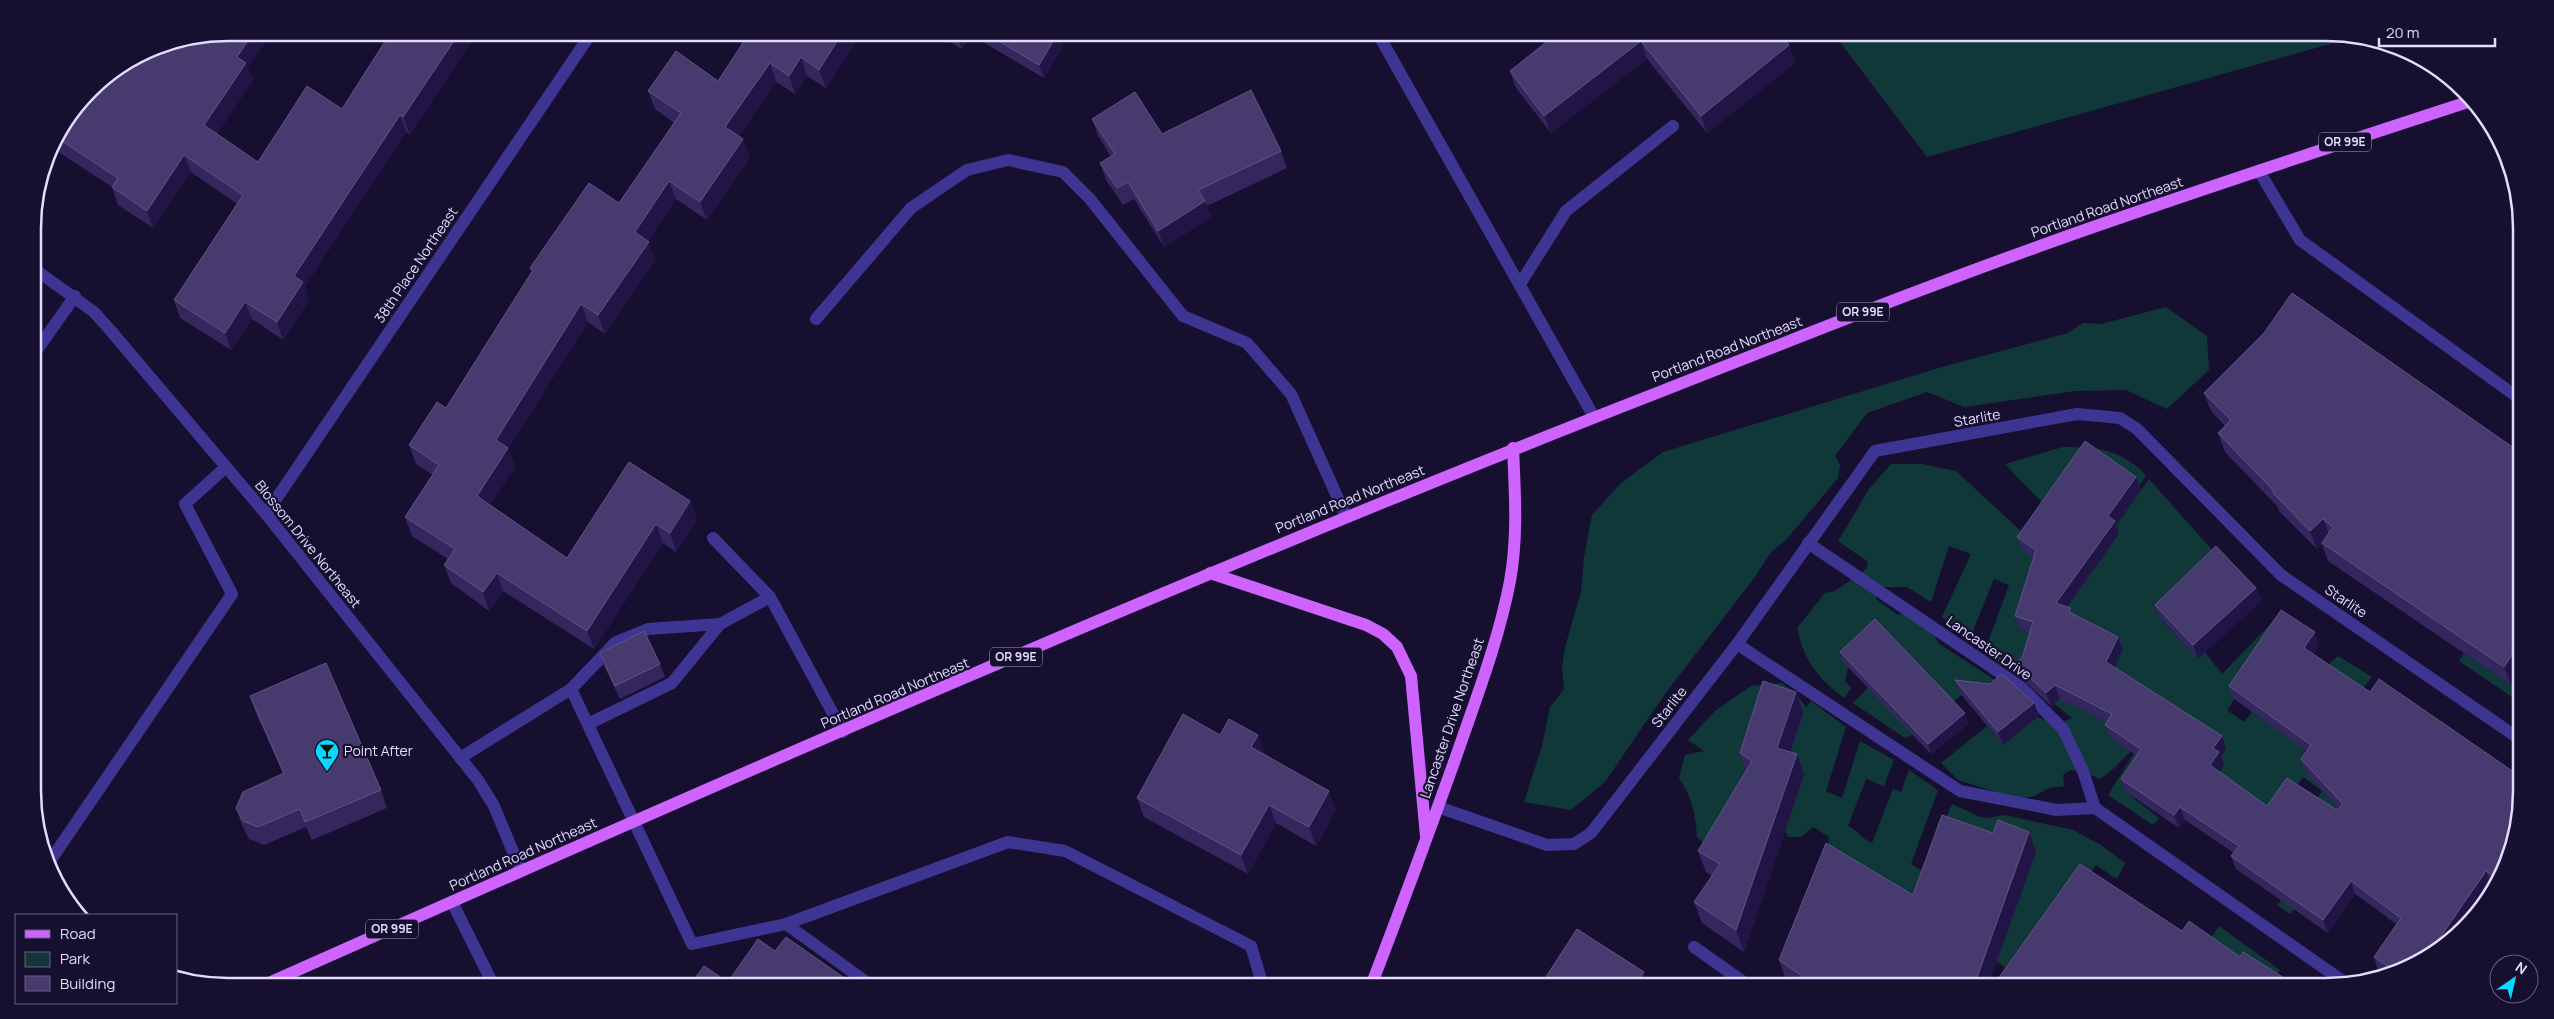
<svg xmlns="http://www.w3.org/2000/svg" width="2554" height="1019" font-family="Manrope,sans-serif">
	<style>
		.green { fill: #113839; fill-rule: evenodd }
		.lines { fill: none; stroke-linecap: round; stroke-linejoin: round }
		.minor { stroke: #3e3592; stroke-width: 12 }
		.major { stroke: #ce63ff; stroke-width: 12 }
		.wall { fill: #34275e }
		.shaded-wall { fill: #201544 }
		.building { fill: #473a6f; stroke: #5f5486 }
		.labels { text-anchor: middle; stroke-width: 4.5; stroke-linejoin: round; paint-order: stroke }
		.shield { fill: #160f2f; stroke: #a59ec1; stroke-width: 1 }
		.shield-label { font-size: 12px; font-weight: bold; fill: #e2dcff }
		.street-label { font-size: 14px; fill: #e2dcff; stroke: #160f2f }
		.poi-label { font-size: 14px; fill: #e2dcff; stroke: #160f2f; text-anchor: start }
		.rim { fill: none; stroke: #e2dcff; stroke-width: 2.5 }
	</style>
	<rect width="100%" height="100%" fill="#160f2f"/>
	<!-- green -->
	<g class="green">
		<polygon points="2325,32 2355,37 1927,157 1833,33"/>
		<polygon points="2166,307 2207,336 2209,370 2167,409 2126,390 2075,391 1964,407 1927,392 1867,413 1835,456 1840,465 1838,478 1786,540 1771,552 1755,577 1665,694 1605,782 1571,810 1524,802 1542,746 1550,707 1564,689 1562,667 1565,647 1581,592 1584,557 1592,515 1621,483 1663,452 1942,367 2068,333 2083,323 2101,324"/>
		<path d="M 2063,447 C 2098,447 2120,449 2146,475 L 2113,530 L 2149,479 L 2221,560 L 2163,622 L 2198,658 L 2205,652 L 2222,674 L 2282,612 L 2286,623 L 2227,710 L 2244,722 L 2252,712 L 2266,722 L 2338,656 L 2372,677 L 2348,707 L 2301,747 L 2319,760 L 2401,697 L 2453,729 L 2448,736 L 2490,883 L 2494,886 L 2481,910 L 2455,936 L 2468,917 L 2420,941 L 2387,918 L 2414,881 L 2436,862 L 2294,910 L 2290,914 L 2277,905 L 2297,882 L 2307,814 L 2322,791 L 2303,777 L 2264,831 L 2126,792 L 2159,818 L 2153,825 L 2108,795 L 2143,739 L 2113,769 L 2100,779 L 2083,771 L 2070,770 L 2063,775 L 2064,786 L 2049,788 L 2033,797 L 2012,797 L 1958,780 L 1941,763 L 1987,726 L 2003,745 L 1963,694 L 1909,737 L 1905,738 L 1853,703 L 1886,669 L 1849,663 L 1845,681 L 1851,688 L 1844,698 C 1817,677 1805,663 1797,628 L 1825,593 L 1835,591 L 1848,582 L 1866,569 L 1868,562 L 1838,541 L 1869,489 L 1891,464 L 1922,464 L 1956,471 L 2023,533 L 2046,507 L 2005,464 ZM 1949,546 L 1971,554 L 1942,617 L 1970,638 L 1994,579 L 2009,585 L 1986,648 L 1996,655 L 1999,665 L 2016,667 L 2024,680 L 2072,718 L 2065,721 L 2049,721 L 2037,717 L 2018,695 L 1938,643 L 1926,616 L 1908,611 L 1898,615 L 1876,599 L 1882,587 L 1907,587 L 1931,602 Z"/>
		<polygon points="2464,653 2511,685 2521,670 2521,703 2459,661"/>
		<path d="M 1782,683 L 1797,695 L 1806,707 L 1811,701 L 1846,727 L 1826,791 L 1842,798 L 1860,741 L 1894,760 L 1884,786 L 1866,779 L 1848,826 C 1857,830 1862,839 1872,843 L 1893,789 L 1901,792 L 1909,770 L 1938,790 L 1911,864 L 1922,871 L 1952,804 L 1980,817 L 1986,818 L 2005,815 L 2073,830 L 2101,845 L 2125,863 L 2117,879 L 2096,865 L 2033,953 L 2006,968 L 1833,856 L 1828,842 L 1829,837 L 1813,827 L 1801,837 L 1788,837 L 1778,813 L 1713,851 L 1697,837 C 1696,814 1692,798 1679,778 L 1685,755 L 1704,751 L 1688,740 L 1715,711 L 1751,686 Z"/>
		<polygon points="2219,926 2280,970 2272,983 2206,945"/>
	</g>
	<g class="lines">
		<!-- minor -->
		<g class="minor">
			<polyline points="1377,32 1594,417"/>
			<polyline points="2259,171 2300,240 2520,399"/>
			<polyline points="33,268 94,312 111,331 266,514 478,780 494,806 521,871"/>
			<polyline points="1520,284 1566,211 1673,126"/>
			<polyline points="816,319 911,208 967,170 1008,160 1063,172 1090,199 1183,316 1247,343 1291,394 1346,516"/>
			<polyline points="34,354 75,296"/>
			<polyline points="266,514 592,32"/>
			<polyline points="713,538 770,597"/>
			<polyline points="1737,644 1960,791 2057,810 2095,808 2083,771 2063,729 2021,687 1808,543"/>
			<polyline points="588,724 672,683 720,624"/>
			<polyline points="843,732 770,597 720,624 648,629 616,642 571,689 692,944 786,924 872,986"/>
			<polyline points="460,758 571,689"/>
			<polyline points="1438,807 1547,845 1574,844 1591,833 1737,644 1875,451 2077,414 2120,418 2137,429 2281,575 2521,740"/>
			<polyline points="2095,808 2347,984"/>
			<polyline points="48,864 232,594 185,504 226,467"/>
			<polyline points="452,902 494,986"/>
			<polyline points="786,924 1008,842 1065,851 1251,946 1263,986"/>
			<polyline points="1694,947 1749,986"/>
		</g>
		<!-- major -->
		<g class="major">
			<polyline points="1210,573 1366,625 1383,634 1397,647 1411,676 1426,836"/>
			<path d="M 262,986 C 725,780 1190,575 1662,391 C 1807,334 1952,276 2099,225 C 2223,182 2348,141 2474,100"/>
			<path d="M 1371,986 C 1401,908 1430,830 1458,751 C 1477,696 1499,639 1510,581 C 1518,537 1515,493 1513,448"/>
		</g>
	</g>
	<!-- wall -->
	<g class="wall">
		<polygon points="391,32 410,135 406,132 305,286 309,300 283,340 252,319 231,350 180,318 174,300 237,204 191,172 153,228 118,205 112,187 60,153 55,138 99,81 248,68 253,80 217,134 258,162 342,109"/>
		<polygon points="743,32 856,32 858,38 826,88 807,76 795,94 776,82 739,136 743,139 750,158 707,220 676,199 648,241 655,260 605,334 588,322 508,449 515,467 490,505 567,558 690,501 697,520 676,552 663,543 594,649 503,591 489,611 451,583 444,565 448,559 412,536 405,517 433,475 416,464 409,445 446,408 532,272 530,268 619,203 674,123 655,109 648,91 718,81 748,36"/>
		<polygon points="933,32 1056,32 1058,33 1063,47 1044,78 971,35 962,49"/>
		<polygon points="1559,32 1789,45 1795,63 1707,133 1647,59 1551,133 1516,88 1510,71"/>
		<polygon points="1092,119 1162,134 1281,151 1287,168 1207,206 1211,217 1164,247 1134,199 1123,205 1106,180 1100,163 1111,157 1098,136"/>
		<polygon points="2204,393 2521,453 2521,670 2511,685 2328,561 2322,544 2317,549 2279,511 2277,506 2225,452 2218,433 2225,426 2211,411"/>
		<polygon points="2136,477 2141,490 2116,525 2119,534 2068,607 2070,608 2073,614 2118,637 2123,650 2114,667 2226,749 2221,757 2224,765 2219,772 2267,806 2337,810 2339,808 2306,773 2301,759 2307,751 2234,699 2229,686 2319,646 2314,654 2511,854 2494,886 2491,884 2445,946 2387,976 2378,971 2374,957 2397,924 2355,894 2328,933 2236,869 2231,856 2234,853 2185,820 2179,828 2126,792 2121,779 2137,756 2110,738 2105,725 2107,722 2060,699 2051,706 2020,677 2015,663 2022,658 2030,633 2020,629 2015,616 2034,558 2022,550 2017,537"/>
		<polygon points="2256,588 2261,601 2198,659 2160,618 2155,605"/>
		<polygon points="1840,652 1965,713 1968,724 1931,754 1843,662"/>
		<polygon points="600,653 660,664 665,677 620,699 604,666"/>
		<polygon points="1955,680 2034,703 2039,716 2003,745 1960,693"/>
		<polygon points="1796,692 1803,713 1791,752 1797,754 1804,775 1744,952 1702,923 1694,902 1712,876 1706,872 1698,851 1746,770 1740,753"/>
		<polygon points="250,696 381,790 387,808 312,840 306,827 264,845 249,839 242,825 236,808 283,774 256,713"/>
		<polygon points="1220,735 1258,735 1265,754 1265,755 1336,810 1316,846 1276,823 1248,874 1144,817 1137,798"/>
		<polygon points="2029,832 2036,852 1988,986 1795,986 1786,980 1779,960 1913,895 1993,833"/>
	</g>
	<!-- shaded-wall -->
	<g class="shaded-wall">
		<polygon points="254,32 273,32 248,68 253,80 211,143 204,125 237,57"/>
		<polygon points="460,32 478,32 410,135 403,117"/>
		<polygon points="843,32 856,32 858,38 826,88 819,70"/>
		<polygon points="959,32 970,32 971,35 962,49 957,36"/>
		<polygon points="1058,33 1063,47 1044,78 1039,65"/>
		<polygon points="1641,41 1647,59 1551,133 1544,116"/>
		<polygon points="1789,45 1795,63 1707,133 1701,116"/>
		<polygon points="801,57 807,76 795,94 789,76"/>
		<polygon points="770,63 776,82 732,146 725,127"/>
		<polygon points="400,115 406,132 305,286 309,300 283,340 277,322 294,276"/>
		<polygon points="743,139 750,158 707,220 700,202"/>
		<polygon points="184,155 191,172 153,228 147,211"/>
		<polygon points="669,181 676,199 641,251 635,232"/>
		<polygon points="1205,201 1211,217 1164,247 1158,231"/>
		<polygon points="649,242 655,260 605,334 598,315"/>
		<polygon points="245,302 252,319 231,350 225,333"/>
		<polygon points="581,304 588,322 508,449 515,467 484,514 477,496 496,440"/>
		<polygon points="2136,477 2141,490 2116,525 2119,534 2061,616 2056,603 2108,516"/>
		<polygon points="690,501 697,520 676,552 670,533"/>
		<polygon points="2323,519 2330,537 2322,543 2322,544 2317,549 2310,531"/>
		<polygon points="656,524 663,543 594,649 587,631"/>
		<polygon points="497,573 503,591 489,611 483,592"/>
		<polygon points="2256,588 2261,601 2198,659 2193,645"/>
		<polygon points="2315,632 2319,646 2309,661 2304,648"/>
		<polygon points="2118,637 2123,650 2111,675 2106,662"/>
		<polygon points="2521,641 2521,670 2511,685 2504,667"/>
		<polygon points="2055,685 2060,699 2051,706 2046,693"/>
		<polygon points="1796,692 1803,713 1785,769 1777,748"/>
		<polygon points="2034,703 2039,716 2003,745 1998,732"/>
		<polygon points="1965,713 1968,724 1931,754 1928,744"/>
		<polygon points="1258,735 1265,754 1258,766 1251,747"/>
		<polygon points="2222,736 2226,749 2221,757 2224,765 2215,779 2210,765 2213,748"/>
		<polygon points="1797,754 1804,775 1744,952 1736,930"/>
		<polygon points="1329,791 1336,810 1316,846 1309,827"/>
		<polygon points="1269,805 1276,823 1248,874 1241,855"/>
		<polygon points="2180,807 2185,820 2179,828 2174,815"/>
		<polygon points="2029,832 2036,852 1988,986 1974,986"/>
		<polygon points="2486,871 2491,884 2455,936 2445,946 2430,954 2430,952"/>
		<polygon points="2351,881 2355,894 2328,933 2323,920"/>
		<polygon points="1644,972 1650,986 1635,986"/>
		<polygon points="1897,979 1900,986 1892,986"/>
	</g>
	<!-- building -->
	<g class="building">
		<polygon points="229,32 254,32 237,57 246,63 204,125 258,162 307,86 342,109 391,32 460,32 403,117 400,115 294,276 303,282 277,322 245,302 225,333 174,300 243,195 184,155 147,211 112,187 118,178 56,137 99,81 154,47"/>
		<polygon points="750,32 843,32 819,70 801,57 789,76 770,63 725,127 743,139 700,202 669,181 635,232 649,242 598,315 581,304 496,440 508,448 477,496 567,558 629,462 690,501 670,533 656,524 587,631 497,573 483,592 444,565 455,549 405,517 439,465 409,445 437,402 446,408 533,270 530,268 589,183 619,203 681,113 648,91 676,51 718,81"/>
		<polygon points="951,32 959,32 957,36"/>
		<polygon points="984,32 1056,32 1058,33 1039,65"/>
		<polygon points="1559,32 1779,32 1789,45 1701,116 1641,41 1544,116 1510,71"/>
		<polygon points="1251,90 1281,151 1198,190 1205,201 1158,231 1128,182 1117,188 1100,163 1115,154 1092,119 1135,92 1162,134"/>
		<polygon points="2292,293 2521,453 2521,641 2504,667 2322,543 2333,527 2323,519 2310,531 2273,493 2274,491 2218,433 2231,420 2204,393 2264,333"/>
		<polygon points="2085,441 2136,477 2108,516 2115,521 2056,603 2070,608 2069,612 2118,637 2106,662 2222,736 2213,748 2219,752 2210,765 2267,806 2287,778 2337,810 2343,804 2301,759 2311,745 2229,686 2281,610 2315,632 2304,648 2370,692 2379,679 2521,777 2522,790 2511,854 2497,879 2486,871 2430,952 2431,953 2396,972 2374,957 2401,918 2351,881 2323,920 2231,856 2239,846 2180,807 2174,815 2121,779 2141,749 2105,725 2112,714 2055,685 2046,693 2015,663 2022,658 2033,622 2015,616 2036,550 2017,537"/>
		<polygon points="2216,546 2256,588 2193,645 2155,605"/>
		<polygon points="1875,619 1965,713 1928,744 1840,652"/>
		<polygon points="644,631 660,664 615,686 600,653"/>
		<polygon points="326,663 381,790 305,822 300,809 258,827 243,821 236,808 243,792 284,773 250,696"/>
		<polygon points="2002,674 2034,703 1998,732 1955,680 1990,684"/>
		<polygon points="1763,681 1796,692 1777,748 1797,754 1736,930 1694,902 1720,864 1698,851 1752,761 1740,753"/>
		<polygon points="1183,714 1220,735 1229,719 1258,735 1251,747 1329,791 1309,827 1269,805 1241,855 1137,798"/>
		<polygon points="1942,815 1993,833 1998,820 2029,832 1974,986 1909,986 1897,979 1892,986 1816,986 1779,960 1826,843 1913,895"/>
		<polygon points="2080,864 2182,931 2189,921 2240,957 2243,952 2297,986 2148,986 2146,985 2145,986 1993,986"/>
		<polygon points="1577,929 1644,972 1635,986 1540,986"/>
		<polygon points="786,937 856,986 689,986 704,966 728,982 758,939 775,951"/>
	</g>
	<!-- icons -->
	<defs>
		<g id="bar-pin" transform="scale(1.25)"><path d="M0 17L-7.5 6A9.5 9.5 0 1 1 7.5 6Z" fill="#08d8ff" stroke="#160f2f"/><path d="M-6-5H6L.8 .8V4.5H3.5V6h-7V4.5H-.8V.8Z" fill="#111"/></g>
	</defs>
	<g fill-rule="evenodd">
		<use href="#bar-pin" x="327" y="751"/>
	</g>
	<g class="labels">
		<!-- shield labels -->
		<g class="shield">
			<rect x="2319" y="132.5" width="52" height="19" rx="4"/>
			<rect x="1837" y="302.5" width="52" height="19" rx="4"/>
			<rect x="990" y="647.5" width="52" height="19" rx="4"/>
			<rect x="366" y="919.5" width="52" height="19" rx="4"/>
		</g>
		<g class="shield-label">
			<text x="2345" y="146">OR 99E</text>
			<text x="1863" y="316">OR 99E</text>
			<text x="1016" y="661">OR 99E</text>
			<text x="392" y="933">OR 99E</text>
		</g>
		<!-- street labels -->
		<g class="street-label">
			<text transform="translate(2107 207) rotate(-19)" y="5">Portland Road Northeast</text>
			<text transform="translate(416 265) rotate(-56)" y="5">38th Place Northeast</text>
			<text transform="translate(1727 349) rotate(-21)" y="5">Portland Road Northeast</text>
			<text transform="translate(1977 418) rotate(-10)" y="5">Starlite</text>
			<text transform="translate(1350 499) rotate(-22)" y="5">Portland Road Northeast</text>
			<text transform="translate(308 544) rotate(51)" y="5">Blossom Drive Northeast</text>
			<text transform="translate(2346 601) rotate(34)" y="5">Starlite</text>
			<text transform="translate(1989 648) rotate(35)" y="5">Lancaster Drive</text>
			<text transform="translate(895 693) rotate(-23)" y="5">Portland Road Northeast</text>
			<text transform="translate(1669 707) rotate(-52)" y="5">Starlite</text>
			<text transform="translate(1452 718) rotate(-71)" y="5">Lancaster Drive Northeast</text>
			<text transform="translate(523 854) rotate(-24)" y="5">Portland Road Northeast</text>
		</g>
		<!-- poi labels -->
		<g class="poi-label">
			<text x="344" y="756">Point After</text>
		</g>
	</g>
	<!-- crop -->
	<path d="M0 0H2554V1019H0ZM228 41H2326A187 187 0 0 1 2513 228V791A187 187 0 0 1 2326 978H228A187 187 0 0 1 41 791V228A187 187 0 0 1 228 41Z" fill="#160f2f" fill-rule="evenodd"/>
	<path class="rim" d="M228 41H2326A187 187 0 0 1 2513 228V791A187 187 0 0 1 2326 978H228A187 187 0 0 1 41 791V228A187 187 0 0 1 228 41Z"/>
	<!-- legend -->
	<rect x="15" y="914" width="162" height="90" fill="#160f2f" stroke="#686182"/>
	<rect x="25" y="930" width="25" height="8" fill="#ce63ff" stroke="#686182"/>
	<text x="60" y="939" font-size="15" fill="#e2dcff">Road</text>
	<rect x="25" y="952" width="25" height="15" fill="#113839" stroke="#686182"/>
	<text x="60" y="964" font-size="15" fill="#e2dcff">Park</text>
	<rect x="25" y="976" width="25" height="15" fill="#473a6f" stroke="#686182"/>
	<text x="60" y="989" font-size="15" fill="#e2dcff">Building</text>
	<!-- north arrow -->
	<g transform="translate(2514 979) rotate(34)"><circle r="24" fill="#160f2f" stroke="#686182"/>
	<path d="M0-4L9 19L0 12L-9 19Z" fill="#08d8ff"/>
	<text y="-8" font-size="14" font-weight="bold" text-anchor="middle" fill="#e2dcff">N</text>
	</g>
	<!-- scale -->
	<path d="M2379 38v8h116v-8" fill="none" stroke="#e2dcff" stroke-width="2.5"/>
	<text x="2386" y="38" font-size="15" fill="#e2dcff" stroke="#160f2f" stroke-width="4" paint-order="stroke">20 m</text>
</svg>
